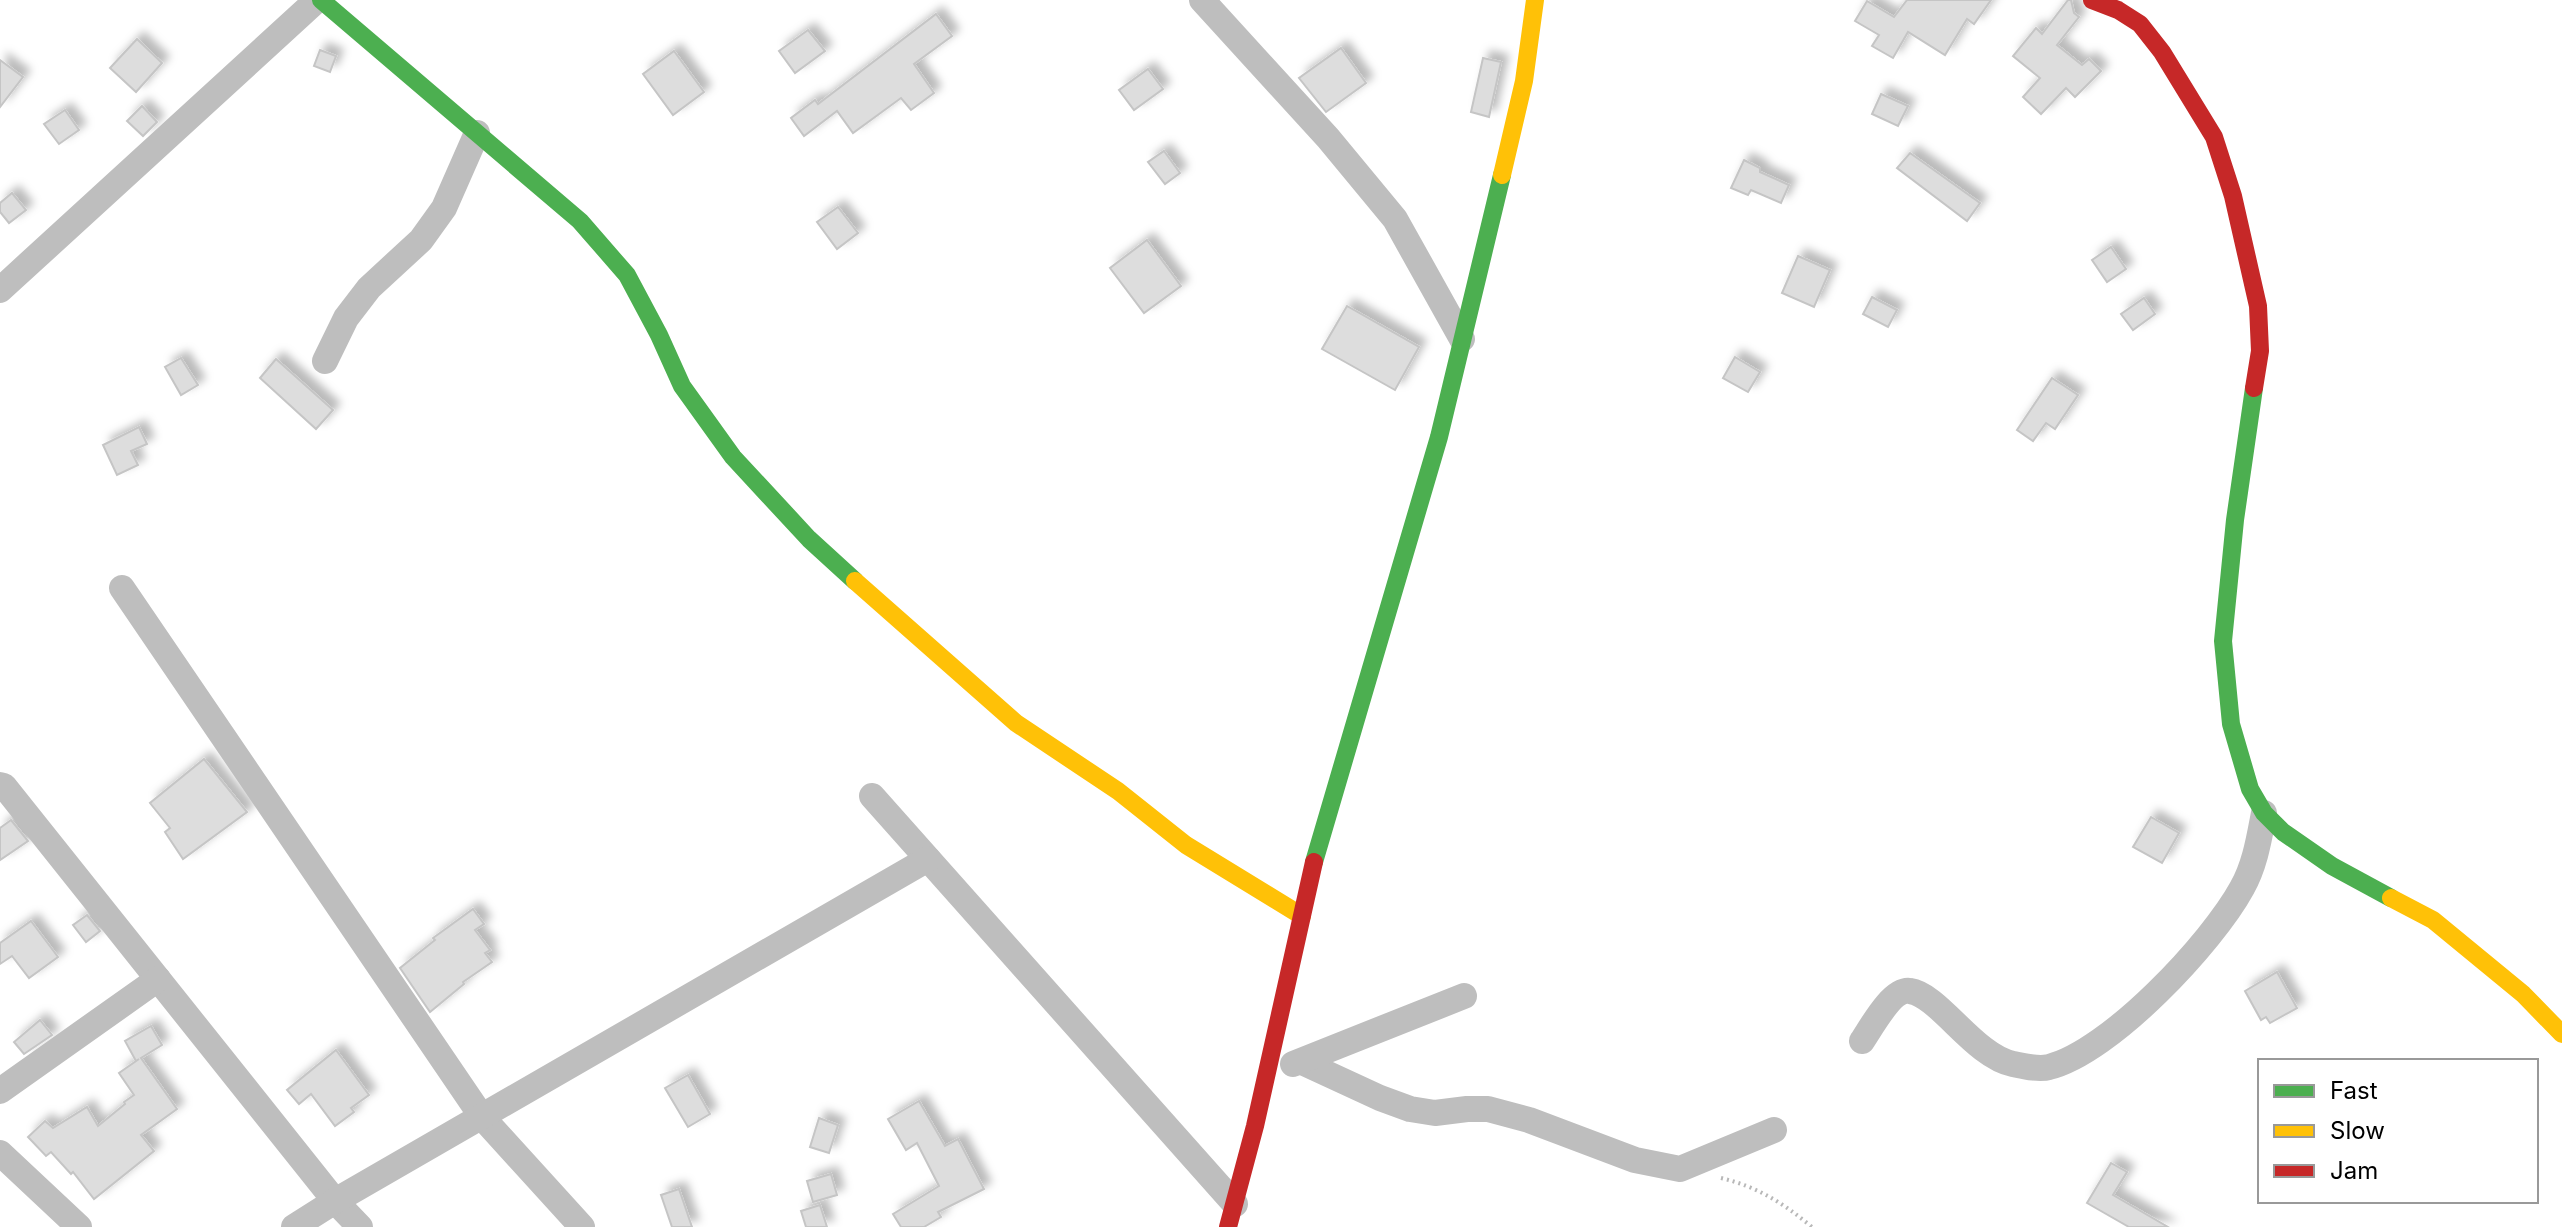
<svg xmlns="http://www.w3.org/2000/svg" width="2562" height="1227" font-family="Inter,sans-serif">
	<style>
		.building { fill: #ddd; stroke: #c5c5c5; stroke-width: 2; filter: url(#shadow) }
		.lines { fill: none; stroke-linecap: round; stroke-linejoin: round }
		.path { stroke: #b8b8b8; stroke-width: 4; stroke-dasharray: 2 4; stroke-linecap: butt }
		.street { stroke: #bebebe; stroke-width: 26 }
		.fast { stroke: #4caf50; stroke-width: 18 }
		.slow { stroke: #ffc107; stroke-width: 18 }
		.jam { stroke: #c62828; stroke-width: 18 }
	</style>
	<defs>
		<filter id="shadow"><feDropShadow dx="7" dy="-7" stdDeviation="4" flood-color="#0004"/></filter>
	</defs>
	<rect width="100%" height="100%" fill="#fff"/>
	<!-- building -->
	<g class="building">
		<polygon points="1907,0 1991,0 1974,24 1967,19 1945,55 1908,32 1893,58 1872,46 1879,35 1855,21 1867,1 1894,17"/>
		<polygon points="2068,0 2071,0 2074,13 2079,17 2057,45 2082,65 2089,59 2101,71 2075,97 2066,88 2041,114 2023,97 2040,78 2013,56 2036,28 2042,34"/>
		<polygon points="936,14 952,36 914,64 934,93 911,110 901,98 853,133 837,111 804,136 791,118 815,100 818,104"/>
		<polygon points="808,30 825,51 795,73 779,51"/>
		<polygon points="137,39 162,63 136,92 110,68"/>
		<polygon points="1341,48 1366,83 1326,112 1299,78"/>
		<polygon points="320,50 336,56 330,72 314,66"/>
		<polygon points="674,51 704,92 673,115 643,74"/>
		<polygon points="1483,58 1501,62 1489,117 1471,112"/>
		<polygon points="0,60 23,77 0,107"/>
		<polygon points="1148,69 1163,89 1134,110 1119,90"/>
		<polygon points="1881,94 1908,106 1898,126 1872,114"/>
		<polygon points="142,106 157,122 143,136 127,121"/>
		<polygon points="65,110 79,130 59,144 44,124"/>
		<polygon points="1164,151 1180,173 1165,184 1148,162"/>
		<polygon points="1910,153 1980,203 1967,221 1897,168"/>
		<polygon points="1744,160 1760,168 1760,172 1789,185 1781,203 1751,190 1748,195 1731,188"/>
		<polygon points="12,193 26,210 9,223 0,212 0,203"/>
		<polygon points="838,207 858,233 837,249 817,222"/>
		<polygon points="1147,240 1181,286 1144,313 1110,268"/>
		<polygon points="2111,247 2126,269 2107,282 2092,260"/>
		<polygon points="1798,256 1830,270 1814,307 1782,293"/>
		<polygon points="1872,297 1897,310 1888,327 1863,314"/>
		<polygon points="2144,298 2155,314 2133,330 2121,314"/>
		<polygon points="1347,306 1419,347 1395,390 1322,349"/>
		<polygon points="1735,357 1760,372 1748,392 1723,378"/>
		<polygon points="181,358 198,385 181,395 165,367"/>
		<polygon points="276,359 333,410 316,429 260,378"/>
		<polygon points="2052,378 2078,395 2055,429 2046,423 2033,441 2017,430"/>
		<polygon points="139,427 147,444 131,451 138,465 117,475 103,445"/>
		<polygon points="204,759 247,812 183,859 165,832 170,828 150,803"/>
		<polygon points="2151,817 2179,833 2162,863 2133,847"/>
		<polygon points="11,820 28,841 0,860 0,828"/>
		<polygon points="473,909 484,924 475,930 490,950 485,953 492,962 463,982 464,984 430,1012 400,968 435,940 433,938"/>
		<polygon points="87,915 100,931 86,942 73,925"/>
		<polygon points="31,921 58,957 29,978 12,956 0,964 0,943"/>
		<polygon points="2277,972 2297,1008 2270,1023 2266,1017 2261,1020 2245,991"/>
		<polygon points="40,1020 52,1035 24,1054 14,1042"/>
		<polygon points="151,1026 162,1045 141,1058 177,1109 141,1135 154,1151 94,1199 73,1172 71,1174 51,1152 46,1156 28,1137 45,1121 53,1128 87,1107 98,1126 125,1104 124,1102 134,1095 119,1073 139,1059 136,1061 125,1041"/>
		<polygon points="336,1050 369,1095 351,1108 354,1112 335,1126 311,1094 299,1104 287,1090"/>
		<polygon points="688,1075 710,1114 688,1127 665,1088"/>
		<polygon points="919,1101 945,1146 958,1139 984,1189 938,1212 941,1217 924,1227 901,1227 893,1214 939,1186 917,1143 906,1150 888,1119"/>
		<polygon points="819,1118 838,1125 829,1153 810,1147"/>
		<polygon points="2111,1163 2127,1172 2113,1195 2168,1227 2129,1227 2087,1203"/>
		<polygon points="831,1174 837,1195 813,1202 807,1181"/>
		<polygon points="679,1189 692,1227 672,1227 661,1195"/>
		<polygon points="820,1205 827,1227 806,1227 801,1211"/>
	</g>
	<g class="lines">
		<!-- path -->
		<path class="path" d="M 1721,1178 C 1758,1187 1783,1203 1812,1227"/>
		<!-- street -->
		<g class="street">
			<polyline points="1202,0 1328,138 1395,219 1462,339"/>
			<polyline points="0,290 317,0"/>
			<polyline points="325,361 346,318 369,288 421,240 444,208 477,133"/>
			<polyline points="122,588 482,1117 582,1227"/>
			<polyline points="0,785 4,786 335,1201 360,1227"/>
			<polyline points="872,796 1235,1204"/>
			<path d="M 1862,1041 C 1871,1028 1892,988 1910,991 C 1939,995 1974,1056 2013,1064 C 2023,1066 2039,1070 2049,1067 C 2110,1052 2212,943 2242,888 C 2255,865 2259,839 2264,813"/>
			<polyline points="1302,1062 1380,1098 1410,1109 1435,1113 1467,1109 1488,1109 1529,1120 1635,1160 1680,1169 1774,1130"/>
			<polyline points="1293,1064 1464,996"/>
			<polyline points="0,1091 158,979"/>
			<polyline points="0,1153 79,1227"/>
			<polyline points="294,1227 335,1201 928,859"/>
		</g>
		<!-- fast -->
		<g class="fast">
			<polyline points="321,0 580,221 627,275 659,335 682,386 733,457 809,539 855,581"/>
			<polyline points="2254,388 2235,520 2223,641 2231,724 2250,789 2264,813 2283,832 2332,866 2391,898"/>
			<polyline points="1314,862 1439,437 1502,175"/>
		</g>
		<!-- slow -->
		<g class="slow">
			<polyline points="1502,175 1524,81 1535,0"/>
			<polyline points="855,581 1016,723 1118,791 1186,845 1302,916"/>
			<polyline points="2391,898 2433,920 2523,994 2562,1034"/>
		</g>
		<!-- jam -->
		<g class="jam">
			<polyline points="2092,0 2118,10 2140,24 2162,52 2214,137 2233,196 2258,306 2260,351 2254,388"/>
			<polyline points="1228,1227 1255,1126 1314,862"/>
		</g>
	</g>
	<!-- legend -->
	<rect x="2258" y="1059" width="280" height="144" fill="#ffffff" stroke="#999999" stroke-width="2"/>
	<rect x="2274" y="1085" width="40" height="12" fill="#4caf50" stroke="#999999" stroke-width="2"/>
	<text x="2330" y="1099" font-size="24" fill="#000000">Fast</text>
	<rect x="2274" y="1125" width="40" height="12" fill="#ffc107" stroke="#999999" stroke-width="2"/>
	<text x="2330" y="1139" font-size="24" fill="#000000">Slow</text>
	<rect x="2274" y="1165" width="40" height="12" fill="#c62828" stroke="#999999" stroke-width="2"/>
	<text x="2330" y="1179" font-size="24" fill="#000000">Jam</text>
</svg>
